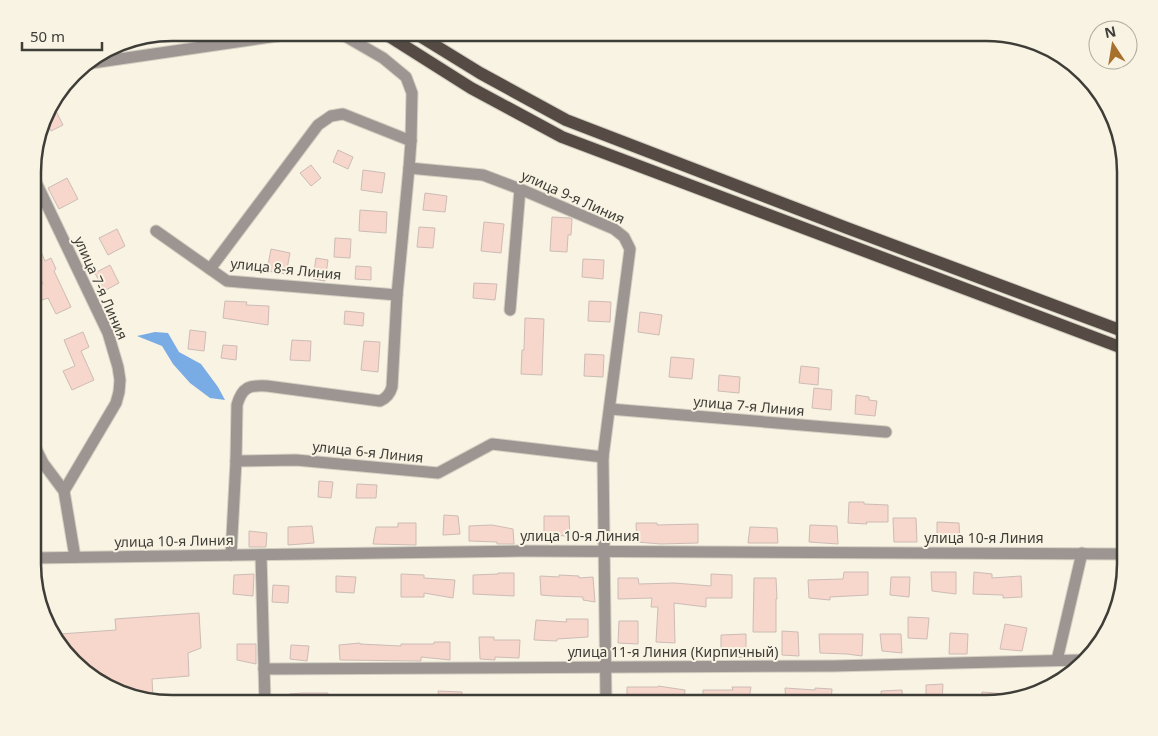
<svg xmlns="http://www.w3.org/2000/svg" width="1158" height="736" font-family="'Noto Sans',sans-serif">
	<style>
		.water { fill: #79abe4 }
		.building { fill: #f7d7cb; stroke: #cdbcb6 }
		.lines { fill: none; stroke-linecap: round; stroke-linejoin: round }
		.minor-casing { stroke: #d3cfc1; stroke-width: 13 }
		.major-casing { stroke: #d3cfc1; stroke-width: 14 }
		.minor { stroke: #9c9592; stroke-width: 11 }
		.major { stroke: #564a45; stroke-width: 12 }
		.labels { text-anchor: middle; stroke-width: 4; stroke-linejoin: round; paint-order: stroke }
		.street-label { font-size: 14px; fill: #3f3d37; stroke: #f8f3e3 }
		.rim { fill: none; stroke: #3f3d37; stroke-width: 2.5 }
	</style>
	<rect width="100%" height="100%" fill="#f8f3e3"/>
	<!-- water -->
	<polygon class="water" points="155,332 168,333 179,352 201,364 218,387 225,400 210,398 190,383 173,364 162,346 137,336"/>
	<!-- building -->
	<g class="building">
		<polygon points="54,107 63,125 51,131 45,118 47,111"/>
		<polygon points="338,150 353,157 348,169 333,162"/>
		<polygon points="311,165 321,178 311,186 300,173"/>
		<polygon points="363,170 385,173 382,193 361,190"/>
		<polygon points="67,178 78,199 59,209 48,188"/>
		<polygon points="425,193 447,196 445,212 423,210"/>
		<polygon points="360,210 387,212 386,233 359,231"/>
		<polygon points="552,217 570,218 572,219 571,235 568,235 567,252 550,251"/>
		<polygon points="484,222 504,224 501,253 481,251"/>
		<polygon points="419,227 435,228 433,248 417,247"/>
		<polygon points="117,229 125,246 108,255 99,238"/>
		<polygon points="34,235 45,261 51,258 56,269 54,271 71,307 56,314 48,298 42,300 36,287 43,284 34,265"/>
		<polygon points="335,238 351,239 350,258 334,257"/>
		<polygon points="271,249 290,253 286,274 267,271"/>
		<polygon points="316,258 328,260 325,281 313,279"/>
		<polygon points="583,259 604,260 603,279 582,277"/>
		<polygon points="110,265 119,283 104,291 95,273"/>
		<polygon points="356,266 371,267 371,280 355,279"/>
		<polygon points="474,283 497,284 495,300 473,298"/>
		<polygon points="225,301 247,302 246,305 269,306 268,325 223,318"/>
		<polygon points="589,301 611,302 610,322 588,321"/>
		<polygon points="345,311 364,313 363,326 344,324"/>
		<polygon points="640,312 662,315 659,335 638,332"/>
		<polygon points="525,318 544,319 542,375 521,374 522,350 524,350"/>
		<polygon points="190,330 206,332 204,351 188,349"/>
		<polygon points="83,332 89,347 81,351 94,380 72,390 63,371 75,366 64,340"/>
		<polygon points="292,340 311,341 310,361 290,360"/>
		<polygon points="364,341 380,342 378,372 361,370"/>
		<polygon points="223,345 237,346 236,360 221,358"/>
		<polygon points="585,354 604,355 603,377 584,376"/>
		<polygon points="671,357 694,359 692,379 669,377"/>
		<polygon points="801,366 819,368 818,385 799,383"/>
		<polygon points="719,375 740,377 739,393 718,391"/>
		<polygon points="814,388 832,390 831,410 812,408"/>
		<polygon points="856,395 869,397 869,400 877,401 875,416 855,414"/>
		<polygon points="319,481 333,482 331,498 318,497"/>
		<polygon points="357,484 377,485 376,498 356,498"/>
		<polygon points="849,502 864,502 864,504 888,505 888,522 866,522 867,524 848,523"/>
		<polygon points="444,515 458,516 460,534 443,535"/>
		<polygon points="544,516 569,516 570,536 544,535"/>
		<polygon points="893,518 916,518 917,542 894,542"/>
		<polygon points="937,522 959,523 960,543 937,542"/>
		<polygon points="398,523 416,523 416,545 373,544 376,527 398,527"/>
		<polygon points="636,523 657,523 657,525 698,524 698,543 661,544 637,542"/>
		<polygon points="492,525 513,529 514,544 497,544 497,542 469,541 469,526"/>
		<polygon points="810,525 837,526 838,544 809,542"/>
		<polygon points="312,526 314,543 288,545 288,527"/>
		<polygon points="750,527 777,528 778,543 748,543"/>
		<polygon points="249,531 267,533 266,547 249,547"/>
		<polygon points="844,572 868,572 868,595 830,597 830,600 809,598 808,580 843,579"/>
		<polygon points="931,572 956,572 956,594 932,591"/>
		<polygon points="974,572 992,574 992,578 1021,576 1022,597 1003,598 1003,595 973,594"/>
		<polygon points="498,573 514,573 514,596 473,594 473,575 498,574"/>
		<polygon points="254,574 253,596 233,594 234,575"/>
		<polygon points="401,574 424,575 424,578 455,580 453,598 424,593 424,597 401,597"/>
		<polygon points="711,574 732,575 732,598 706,598 706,607 674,603 675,643 656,642 658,607 651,607 652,598 618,599 618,578 638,578 639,584 674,583 711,586"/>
		<polygon points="559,575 579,576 579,578 593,577 595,602 583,600 583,597 553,596 541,595 540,576 559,577"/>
		<polygon points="336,576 356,577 354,593 336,592"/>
		<polygon points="891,577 910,577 909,597 890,595"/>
		<polygon points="754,578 776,578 777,599 776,599 776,632 753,632"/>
		<polygon points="273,585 289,586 288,603 272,602"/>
		<polygon points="199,613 201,648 188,653 189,676 152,679 153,698 95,680 61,646 60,634 116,630 115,619"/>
		<polygon points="908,617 929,618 927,639 908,638"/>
		<polygon points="566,619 588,619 588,637 557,639 557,641 534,640 536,620 567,622"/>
		<polygon points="619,621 638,621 638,644 618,643"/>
		<polygon points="1005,624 1027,628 1022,651 1000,649"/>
		<polygon points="782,631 798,632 799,656 782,655"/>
		<polygon points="950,633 968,634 967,654 949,654"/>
		<polygon points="746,634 746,657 721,658 721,635"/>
		<polygon points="819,634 863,634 862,656 847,654 820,653"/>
		<polygon points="880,634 901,634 902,653 882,651"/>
		<polygon points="479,637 494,637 494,640 520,640 519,658 495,657 495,660 480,659"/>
		<polygon points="434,642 450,642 450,660 421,657 421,661 340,660 339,645 360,643 360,644 401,646 401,644 434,644"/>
		<polygon points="237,644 256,644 256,664 237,660"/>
		<polygon points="291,645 309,646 307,661 290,659"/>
		<polygon points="943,684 942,703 926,703 926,685"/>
		<polygon points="658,686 685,690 684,703 627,703 627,687 658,687"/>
		<polygon points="732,687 751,687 748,703 703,703 703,690 733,690"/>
		<polygon points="785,688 815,690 815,688 832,689 831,703 786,703"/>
		<polygon points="902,690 903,703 881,703 881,691"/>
		<polygon points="438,691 462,692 462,703 440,703"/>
		<polygon points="982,692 1019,695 1019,696 995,703 981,703"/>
		<polygon points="303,693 328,693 327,703 288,703 289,694"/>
	</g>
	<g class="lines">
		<!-- minor casing -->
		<g class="minor-casing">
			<g id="minor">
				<polyline points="307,33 345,36 383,58 406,77 412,93 411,141"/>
				<polyline points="205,46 211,33"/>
				<polyline points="85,64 298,33"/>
				<polyline points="409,168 483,175 520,189 614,229 624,237 630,249 603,457"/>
				<polyline points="34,178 108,333 118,367 120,380 119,392 116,403 64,491"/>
				<polyline points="156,231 227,281 397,295"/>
				<path d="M 210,269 L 318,125 L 331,116 L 343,114 L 411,141 L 409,168 L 397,295 L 392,387 C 390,394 387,398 380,401 L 267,386 C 249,385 242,387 237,405 L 236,461 L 231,555"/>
				<polyline points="510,310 520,189"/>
				<polyline points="610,409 886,432"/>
				<polyline points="34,445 43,463 64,491 75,557"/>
				<polyline points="236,461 296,460 438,473 492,444 603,457 606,703"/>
				<polyline points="261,555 265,703"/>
				<polyline points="34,558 521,551 1125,554"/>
				<polyline points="1057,660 1082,553"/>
				<polyline points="264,669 833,666 1082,660"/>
			</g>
		</g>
		<!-- major casing -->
		<g class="major-casing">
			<g id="major">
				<polyline points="384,33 471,88 562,137 1125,349"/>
				<polyline points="415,33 480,73 566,120 847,228 1125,332"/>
			</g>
		</g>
		<!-- minor -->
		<use href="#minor" class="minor"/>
		<!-- major -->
		<use href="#major" class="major"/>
	</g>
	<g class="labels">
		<!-- street labels -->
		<g class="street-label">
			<text transform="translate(573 197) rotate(24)" y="5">улица 9-я Линия</text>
			<text transform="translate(286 269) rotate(6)" y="5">улица 8-я Линия</text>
			<text transform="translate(101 288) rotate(66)" y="5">улица 7-я Линия</text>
			<text transform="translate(749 406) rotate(5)" y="5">улица 7-я Линия</text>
			<text transform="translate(368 452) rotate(6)" y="5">улица 6-я Линия</text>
			<text x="580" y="541">улица 10-я Линия</text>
			<text x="984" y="543">улица 10-я Линия</text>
			<text transform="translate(174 541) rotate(-1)" y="5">улица 10-я Линия</text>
			<text x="673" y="657">улица 11-я Линия (Кирпичный)</text>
		</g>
	</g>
	<!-- crop -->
	<path d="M0 0H1158V736H0ZM172 41H986A131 131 0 0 1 1117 172V564A131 131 0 0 1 986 695H172A131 131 0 0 1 41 564V172A131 131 0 0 1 172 41Z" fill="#f8f3e3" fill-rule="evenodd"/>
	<path class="rim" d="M172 41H986A131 131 0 0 1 1117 172V564A131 131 0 0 1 986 695H172A131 131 0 0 1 41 564V172A131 131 0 0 1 172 41Z"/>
	<!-- north arrow -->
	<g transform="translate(1113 45) rotate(348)"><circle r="24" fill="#f8f3e3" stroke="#aeaa9e"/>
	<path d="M0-4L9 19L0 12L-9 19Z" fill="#a8702d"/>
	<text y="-8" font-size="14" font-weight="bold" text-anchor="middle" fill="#3f3d37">N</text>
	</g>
	<!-- scale -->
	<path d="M22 42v8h80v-8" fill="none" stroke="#3f3d37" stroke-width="2.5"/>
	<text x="30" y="42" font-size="15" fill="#3f3d37" stroke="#f8f3e3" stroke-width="4" paint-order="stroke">50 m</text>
</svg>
